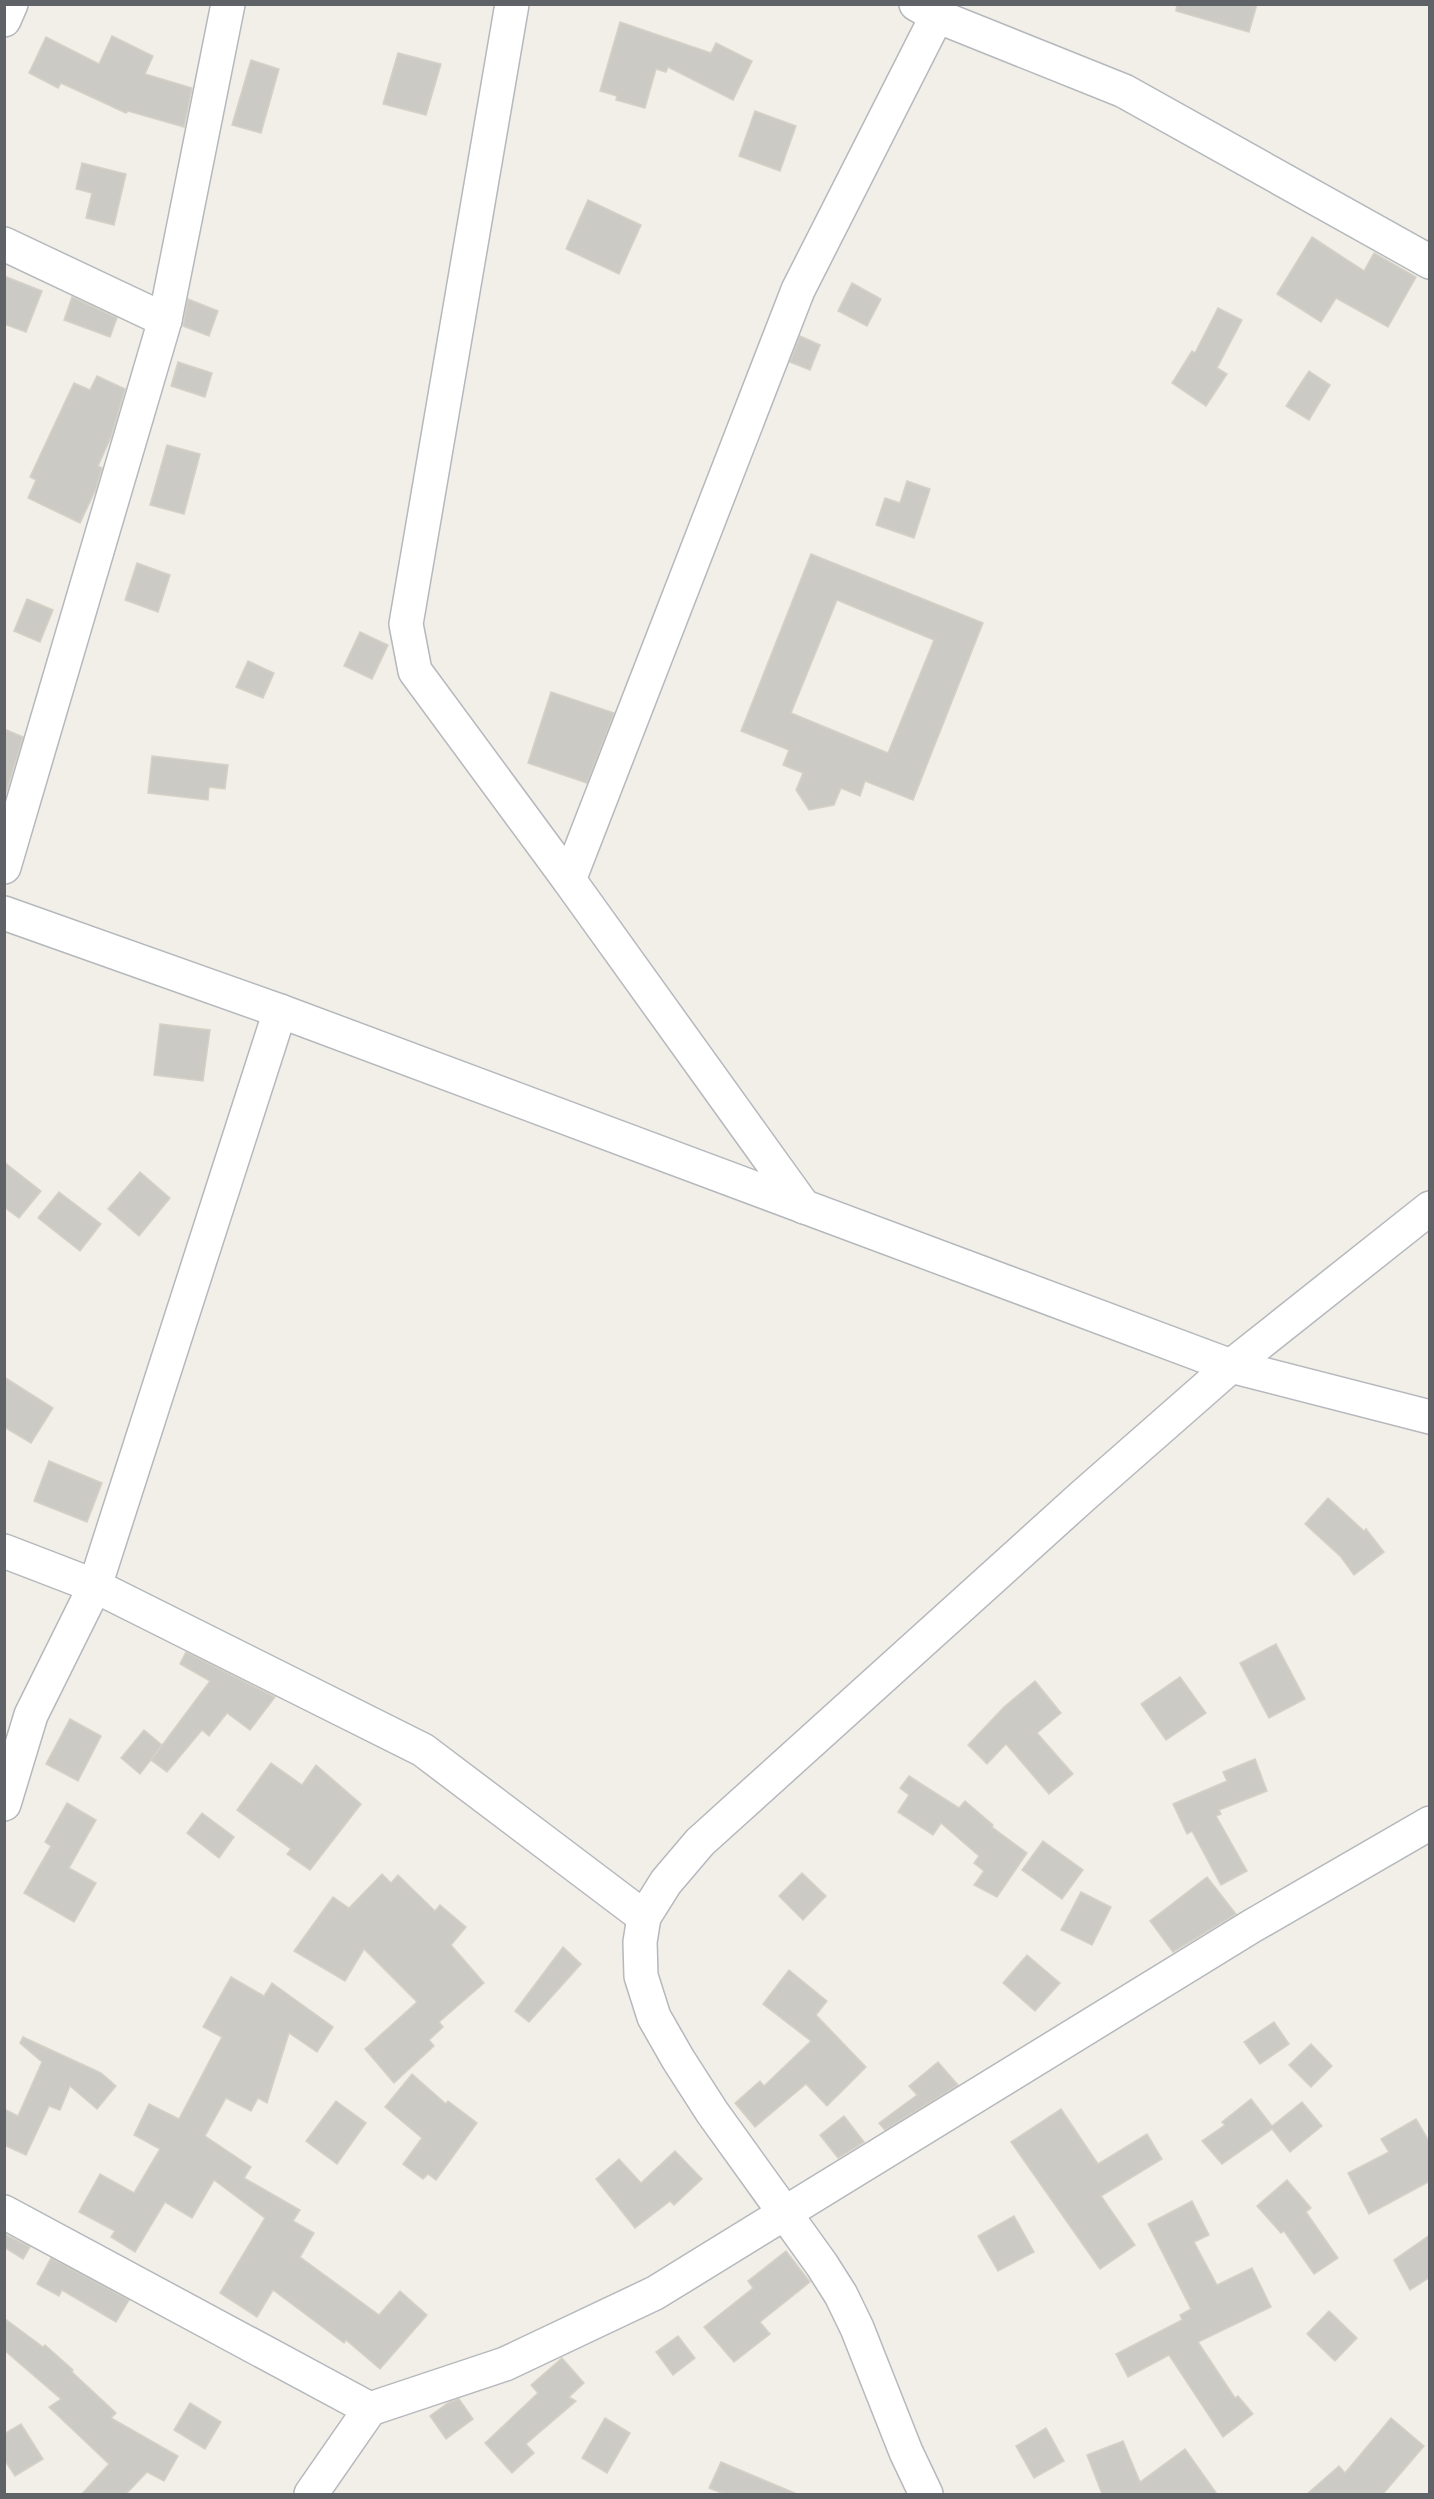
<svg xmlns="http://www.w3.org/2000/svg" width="1434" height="2499" font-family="Montserrat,sans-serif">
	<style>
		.building { fill: #cccac5; stroke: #d6d1c6; stroke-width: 1.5; fill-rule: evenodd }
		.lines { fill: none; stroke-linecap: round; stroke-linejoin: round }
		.minor-casing { stroke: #b5b8bc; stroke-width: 36 }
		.tertiary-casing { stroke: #b5b8bc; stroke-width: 36 }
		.minor { stroke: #fff; stroke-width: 33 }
		.tertiary { stroke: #fff; stroke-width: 33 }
	</style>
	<rect width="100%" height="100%" fill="#f1efe8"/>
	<!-- building -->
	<g class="building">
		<polygon points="1177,4 1257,4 1249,32 1176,11"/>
		<polygon points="620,22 711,53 716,43 752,61 733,100 668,67 666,72 656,69 645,108 616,100 617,96 600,91"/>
		<polygon points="112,36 153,56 145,74 192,88 184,127 128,111 126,113 61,83 58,88 29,73 46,37 99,64"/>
		<polygon points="398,53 441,64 426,115 383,104"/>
		<polygon points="251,60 279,69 261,133 232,125"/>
		<polygon points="755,111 796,126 780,171 739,156"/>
		<polygon points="82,163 126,174 114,225 86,218 92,193 76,189"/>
		<polygon points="588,200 641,225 619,274 566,249"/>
		<polygon points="1312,237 1364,271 1374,253 1416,277 1388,327 1336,298 1321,322 1277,294"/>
		<polygon points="4,276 42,291 26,332 4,324"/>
		<polygon points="852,283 881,299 867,326 838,311"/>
		<polygon points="72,297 117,318 110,337 64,320"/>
		<polygon points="188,299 218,311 209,336 183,326"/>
		<polygon points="1218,308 1242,320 1217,368 1227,374 1206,406 1172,383 1192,351 1195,353"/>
		<polygon points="800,336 820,345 810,370 790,362"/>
		<polygon points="178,362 212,373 205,397 171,386"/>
		<polygon points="1309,371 1330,385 1309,420 1286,406"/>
		<polygon points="97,376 125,389 111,437 98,466 102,468 95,491 80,523 28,498 36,480 30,477 74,383 90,390"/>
		<polygon points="167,445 200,454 184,514 150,505"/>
		<polygon points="907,481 930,489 914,538 876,525 885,498 900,503"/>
		<path d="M 811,554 L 983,623 L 913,800 L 865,781 L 860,796 L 841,788 L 834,805 L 809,810 L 796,790 L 803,773 L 783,765 L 789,750 L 741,731 ZM 837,600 L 934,640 L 888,753 L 791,713 Z"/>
		<polygon points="137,563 170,575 158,612 125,600"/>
		<polygon points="27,599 53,610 40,642 14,631"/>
		<polygon points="360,632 388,645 372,679 344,666"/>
		<polygon points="248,661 274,673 263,698 236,687"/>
		<polygon points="551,692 614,713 587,783 528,763"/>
		<polygon points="4,729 23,737 4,799"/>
		<polygon points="152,756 228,765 225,789 209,787 208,800 148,793"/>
		<polygon points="160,1024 210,1030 203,1081 154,1075"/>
		<polygon points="4,1162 41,1191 19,1218 4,1207"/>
		<polygon points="140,1172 170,1198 139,1236 108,1209"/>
		<polygon points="59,1192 101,1224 80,1251 38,1218"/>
		<polygon points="4,1377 53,1408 31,1443 4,1427"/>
		<polygon points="49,1461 102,1483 87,1522 34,1501"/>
		<polygon points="1328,1498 1364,1531 1366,1529 1384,1552 1354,1575 1341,1557 1305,1524"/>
		<polygon points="1276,1644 1305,1699 1269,1718 1240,1663"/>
		<polygon points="186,1652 275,1697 250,1730 227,1713 209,1736 202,1730 167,1772 151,1760 210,1681 180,1664"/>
		<polygon points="1180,1677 1206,1713 1166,1740 1141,1704"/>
		<polygon points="1035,1681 1061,1713 1037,1733 1073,1774 1049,1794 1006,1744 987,1764 968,1745 1004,1707"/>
		<polygon points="70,1719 101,1736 78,1781 46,1764"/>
		<polygon points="144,1730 162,1745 140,1774 121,1758"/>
		<polygon points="1255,1759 1267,1791 1219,1810 1221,1814 1216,1816 1247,1871 1221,1885 1192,1831 1187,1834 1173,1804 1227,1781 1223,1772"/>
		<polygon points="271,1763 302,1785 316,1765 361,1804 310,1870 287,1854 291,1849 237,1810"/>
		<polygon points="909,1776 959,1808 965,1801 993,1825 992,1827 1027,1853 997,1897 974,1885 984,1871 974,1863 979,1856 941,1823 933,1835 898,1812 909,1795 900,1788"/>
		<polygon points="67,1803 96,1820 69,1868 96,1883 74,1922 24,1893 51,1846 45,1842"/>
		<polygon points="202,1813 234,1837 219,1858 187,1833"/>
		<polygon points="1043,1841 1083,1870 1062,1899 1022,1870"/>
		<polygon points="802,1873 826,1896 803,1920 779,1896"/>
		<polygon points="382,1874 391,1883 398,1875 435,1911 440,1905 466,1927 451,1945 484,1983 439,2022 443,2027 429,2040 434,2046 394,2083 365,2049 417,2002 364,1949 345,1981 294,1951 333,1897 349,1908"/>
		<polygon points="1207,1877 1236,1914 1173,1952 1150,1921"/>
		<polygon points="1081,1892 1111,1907 1092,1945 1061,1930"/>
		<polygon points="563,1947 581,1964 529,2022 515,2011"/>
		<polygon points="1027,1955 1060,1983 1035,2011 1003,1983"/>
		<polygon points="789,1970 827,2001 816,2015 866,2067 827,2106 806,2084 755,2127 735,2103 760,2081 764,2086 811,2041 763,2004"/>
		<polygon points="231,1977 264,1996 272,1983 333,2027 317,2052 289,2033 267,2103 258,2098 251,2111 226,2098 205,2136 251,2167 244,2178 300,2210 293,2221 314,2233 300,2257 379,2315 400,2291 427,2315 380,2369 346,2340 344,2343 273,2290 257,2317 220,2293 265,2218 214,2180 192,2218 165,2202 135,2252 111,2237 115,2231 79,2212 100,2174 134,2193 160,2149 134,2135 149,2104 179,2119 222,2037 203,2027"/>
		<polygon points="1274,2022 1289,2044 1260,2064 1244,2042"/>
		<polygon points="23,2037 101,2073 116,2086 97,2109 70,2086 60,2110 49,2106 26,2155 4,2145 4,2109 18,2116 42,2062 20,2043"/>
		<polygon points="1311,2044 1332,2066 1311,2087 1289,2065"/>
		<polygon points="938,2062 958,2085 885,2130 879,2123 917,2095 909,2086"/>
		<polygon points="412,2074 446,2104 448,2101 477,2123 436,2180 428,2174 423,2179 403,2164 422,2138 385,2107"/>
		<polygon points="1251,2099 1272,2126 1302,2102 1322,2126 1290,2152 1272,2129 1222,2164 1202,2141 1225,2125 1222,2122"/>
		<polygon points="336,2101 366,2123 337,2164 306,2141"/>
		<polygon points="1061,2109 1098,2164 1147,2134 1162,2159 1101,2196 1135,2245 1100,2269 1011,2142"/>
		<polygon points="844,2116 864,2142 838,2158 820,2135"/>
		<polygon points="1416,2119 1430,2143 1430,2181 1369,2214 1348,2173 1389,2152 1381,2139"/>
		<polygon points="675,2151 702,2179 674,2205 670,2201 635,2228 596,2179 619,2159 641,2183"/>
		<polygon points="1287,2180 1311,2208 1306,2212 1338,2258 1314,2274 1284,2231 1281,2233 1257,2206"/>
		<polygon points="1192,2201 1209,2235 1194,2242 1217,2285 1252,2268 1271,2307 1198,2342 1235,2398 1238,2396 1253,2414 1223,2437 1169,2355 1128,2377 1116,2354 1182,2320 1180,2315 1191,2309 1148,2224"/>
		<polygon points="1014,2216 1034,2252 998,2271 978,2236"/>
		<polygon points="4,2234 30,2247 23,2259 4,2247"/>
		<polygon points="1430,2235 1430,2277 1410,2290 1394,2260"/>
		<polygon points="786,2251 810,2282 760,2322 770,2334 734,2362 704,2327 753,2288 748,2281"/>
		<polygon points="51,2258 129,2300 116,2322 62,2290 59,2296 37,2284"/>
		<polygon points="1329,2311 1357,2338 1335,2361 1307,2334"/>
		<polygon points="4,2318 43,2347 45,2345 73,2370 72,2372 116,2413 111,2418 178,2456 164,2481 147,2472 126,2494 82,2494 109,2464 49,2407 61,2399 4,2350"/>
		<polygon points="678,2336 695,2358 673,2375 656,2352"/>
		<polygon points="562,2358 584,2383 569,2397 576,2401 526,2444 534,2453 512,2473 485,2443 538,2393 531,2385"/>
		<polygon points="459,2399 473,2419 446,2439 430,2416 448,2403"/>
		<polygon points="190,2403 221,2422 205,2449 174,2430"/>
		<polygon points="605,2418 630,2433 607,2473 582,2458"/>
		<polygon points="1391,2418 1424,2446 1383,2494 1307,2494 1339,2466 1345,2473"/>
		<polygon points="21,2424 43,2459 15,2476 4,2459 4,2434"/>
		<polygon points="1046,2428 1064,2461 1034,2478 1016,2446"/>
		<polygon points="1123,2441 1140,2482 1185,2449 1217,2494 1102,2494 1087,2455"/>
		<polygon points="721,2462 797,2494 724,2494 709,2488"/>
	</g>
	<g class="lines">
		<!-- minor casing -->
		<g class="minor-casing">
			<g id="minor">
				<polyline points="512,4 406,624 415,671 569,880 798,290 937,16"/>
				<polyline points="916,4 937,16 1124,91 1430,262"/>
				<polyline points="4,20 11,4"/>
				<polyline points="4,244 165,320 4,867"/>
				<polyline points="165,320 228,4"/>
				<polyline points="569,880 804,1207"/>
				<polyline points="1231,1366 1430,1208"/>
				<polyline points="1231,1366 1430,1417"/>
				<polyline points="4,1551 95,1586 423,1750 644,1917"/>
				<polyline points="4,1804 31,1715 95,1586 280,1011"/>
				<polyline points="4,2212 370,2409 505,2364 655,2293 1252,1926 1430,1823"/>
				<polyline points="311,2494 370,2409"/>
			</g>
		</g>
		<!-- tertiary casing -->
		<g class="tertiary-casing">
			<polyline id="tertiary" points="4,913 280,1011 1231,1366 1084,1495 700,1842 666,1882 644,1917 640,1942 641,1976 654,2017 678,2059 712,2112 822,2265 841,2295 857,2328 906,2452 926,2494"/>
		</g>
		<!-- minor -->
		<use href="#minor" class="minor"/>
		<!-- tertiary -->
		<use href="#tertiary" class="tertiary"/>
	</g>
	<!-- border -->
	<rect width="1434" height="2499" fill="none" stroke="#5f6368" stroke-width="12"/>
</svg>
